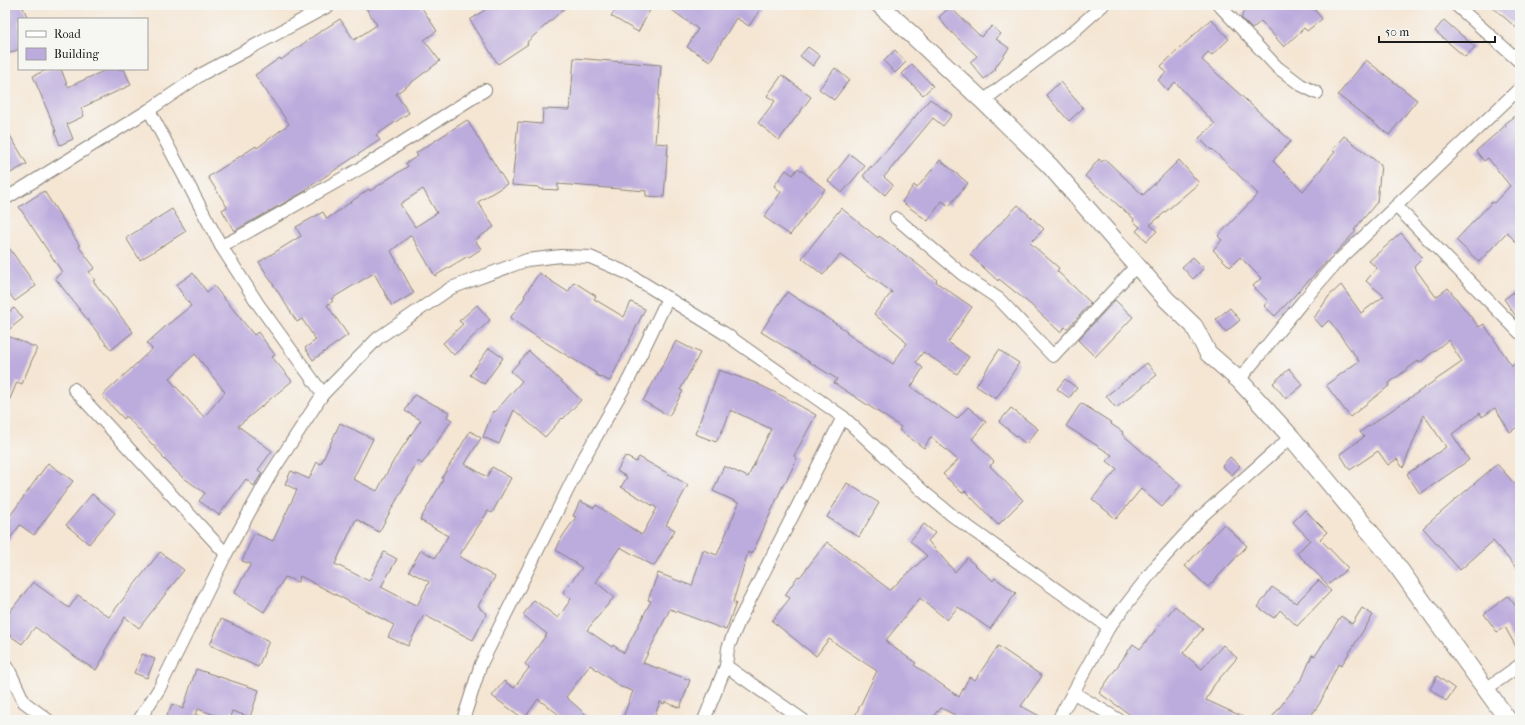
<svg xmlns="http://www.w3.org/2000/svg" width="1525" height="725" font-family="'IM FELL French Canon',serif">
	<style>
		.building { fill: #bcabdd; fill-rule: evenodd }
		.lines { fill: none; stroke-linecap: round; stroke-linejoin: round }
		.street-casing { stroke: #888178; stroke-width: 14 }
		.secondary-casing { stroke: #888178; stroke-width: 19 }
		.street { stroke: #fff; stroke-width: 12 }
		.secondary { stroke: #fff; stroke-width: 17 }
	</style>
	<rect width="100%" height="100%" fill="#f6f6f2"/>
	<filter id="ink" filterUnits="userSpaceOnUse"><feTurbulence type="fractalNoise" baseFrequency=".025" numOctaves="2"/><feDisplacementMap in="SourceGraphic" scale="8" xChannelSelector="R" yChannelSelector="G"/><feConvolveMatrix kernelMatrix="1 2 1 2 8 2 1 2 1" color-interpolation-filters="sRGB"/></filter>
	<filter id="wash" filterUnits="userSpaceOnUse"><feTurbulence type="fractalNoise" baseFrequency=".012" numOctaves="4" result="noise"/><feDisplacementMap in="SourceGraphic" scale="16" xChannelSelector="R" yChannelSelector="G"/><feGaussianBlur stdDeviation="0.9" result="paint"/><feColorMatrix in="noise" values="0 0 0 0 0 0 0 0 0 0 0 0 0 0 0 0 0 1.4 0 .05"/><feComposite in="paint" operator="in"/></filter>
	<g filter="url(#wash)">
		<rect width="100%" height="100%" fill="#f5e6d4"/>
		<g id="blocks">
			<!-- building -->
			<g class="building">
				<polygon points="5,5 22,5 28,19 19,19 19,49 8,54 5,46"/>
				<polygon points="364,5 420,5 437,31 424,40 440,61 396,94 409,113 376,135 380,140 306,189 307,190 234,231 222,210 227,207 208,177 256,146 257,148 289,124 255,75 280,58 281,60 315,35 340,19 354,40 377,25"/>
				<polygon points="492,5 568,5 527,42 528,44 498,64 470,20"/>
				<polygon points="618,5 641,5 650,10 638,32 611,16"/>
				<polygon points="665,5 763,5 749,26 736,18 710,61 687,47 698,29"/>
				<polygon points="1252,5 1311,5 1322,19 1307,31 1304,28 1284,47 1261,21 1252,29 1242,19 1242,14"/>
				<polygon points="1490,5 1520,5 1520,31"/>
				<polygon points="950,7 981,37 992,26 1001,34 996,39 1009,48 995,68 996,69 984,79 970,62 977,56 947,28 939,17"/>
				<polygon points="1211,19 1229,39 1212,55 1208,52 1202,60 1291,141 1273,161 1303,191 1335,152 1332,150 1344,136 1381,165 1377,202 1354,230 1356,231 1275,316 1264,306 1268,301 1253,286 1261,278 1240,257 1230,267 1213,250 1222,240 1218,236 1258,194 1212,149 1211,150 1199,138 1215,124 1175,82 1167,90 1158,80 1166,72 1161,66"/>
				<polygon points="1444,20 1475,47 1465,57 1435,31"/>
				<polygon points="808,47 820,56 813,66 800,56"/>
				<polygon points="895,50 906,62 895,73 884,61"/>
				<polygon points="574,58 661,65 655,143 668,144 664,197 646,196 646,191 558,184 558,190 539,189 539,187 512,185 518,122 542,124 543,109 570,110"/>
				<polygon points="1366,60 1417,100 1389,135 1338,95"/>
				<polygon points="912,64 933,86 923,95 902,74"/>
				<polygon points="835,68 849,80 834,100 819,89"/>
				<polygon points="48,69 61,69 68,87 108,69 124,69 131,85 81,108 84,116 67,124 73,139 60,145 55,132 56,131 33,76"/>
				<polygon points="782,75 811,97 779,140 758,123 775,101 767,96"/>
				<polygon points="1060,82 1083,108 1069,121 1046,95"/>
				<polygon points="930,99 952,115 943,126 933,118 884,177 893,185 885,195 863,176 871,166 872,168"/>
				<polygon points="1520,112 1520,247 1507,232 1479,262 1456,240 1492,202 1494,203 1510,186 1488,158 1484,161 1476,151 1506,125 1505,123"/>
				<path d="M 467,120 L 507,184 L 478,202 L 494,227 L 475,240 L 481,249 L 469,257 L 468,256 L 435,276 L 411,235 L 391,251 L 414,293 L 392,306 L 374,273 L 331,299 L 333,301 L 327,305 L 348,335 L 313,360 L 305,348 L 316,340 L 302,319 L 297,322 L 259,262 L 301,236 L 296,227 L 323,212 L 327,219 L 369,189 L 370,191 L 408,166 L 406,163 L 418,156 L 416,153 ZM 423,189 L 437,213 L 415,227 L 400,204 Z"/>
				<polygon points="5,127 27,164 5,176"/>
				<polygon points="850,154 865,166 842,193 828,181"/>
				<polygon points="1099,159 1102,162 1105,159 1143,195 1179,160 1199,183 1150,225 1157,231 1147,241 1136,231 1140,227 1133,221 1134,219 1085,176"/>
				<polygon points="940,160 968,183 949,206 942,201 928,221 902,202 914,185 917,188"/>
				<polygon points="798,168 825,189 790,235 764,217 781,192 774,186 786,170 793,175"/>
				<polygon points="44,191 80,246 79,247 95,268 89,272 95,280 93,281 133,332 111,350 55,278 62,272 19,207"/>
				<polygon points="1018,205 1044,229 1030,243 1059,268 1057,271 1091,303 1067,329 1065,327 1060,332 1030,304 999,279 998,281 970,255"/>
				<polygon points="841,208 878,238 879,236 916,263 937,280 936,282 972,307 948,342 969,357 957,374 923,352 916,362 923,368 911,387 957,419 968,407 986,422 972,439 994,462 990,466 1023,500 998,525 965,491 962,493 943,474 958,460 931,437 924,448 899,430 901,427 834,383 837,379 761,332 787,292 847,331 846,333 893,364 907,343 903,340 904,339 874,314 892,292 840,255 823,275 802,258"/>
				<polygon points="172,209 186,231 140,260 126,238"/>
				<polygon points="1401,233 1423,258 1414,267 1436,297 1448,288 1479,327 1484,324 1512,366 1520,360 1520,425 1510,432 1495,408 1482,417 1480,413 1452,434 1469,460 1420,494 1407,474 1446,447 1424,415 1403,468 1397,459 1388,465 1378,451 1350,470 1340,454 1364,437 1360,432 1462,362 1448,340 1419,363 1418,361 1389,383 1390,385 1350,417 1326,385 1359,361 1329,320 1322,327 1314,318 1329,296 1341,285 1361,313 1384,296 1366,281 1377,268 1369,261"/>
				<polygon points="5,242 36,286 15,301 5,288"/>
				<polygon points="1193,257 1204,268 1193,279 1182,267"/>
				<path d="M 193,273 L 207,292 L 214,286 L 254,335 L 258,332 L 275,355 L 272,357 L 292,381 L 238,426 L 272,451 L 258,470 L 262,473 L 254,486 L 246,479 L 219,515 L 199,501 L 205,493 L 181,476 L 162,457 L 163,456 L 126,416 L 124,419 L 102,396 L 152,349 L 147,343 L 166,326 L 191,306 L 176,285 ZM 195,354 L 225,392 L 204,417 L 169,379 Z"/>
				<polygon points="539,273 568,292 574,282 596,296 594,299 624,317 631,302 645,309 610,381 596,375 596,373 540,339 510,318 525,297 524,296"/>
				<polygon points="1520,288 1520,322 1504,299"/>
				<polygon points="1115,300 1133,317 1095,357 1078,340"/>
				<polygon points="477,305 490,320 454,355 443,343 463,324 459,321"/>
				<polygon points="14,308 23,318 5,333 5,315"/>
				<polygon points="1230,308 1240,320 1226,332 1216,319"/>
				<polygon points="5,335 37,348 22,384 17,382 5,411"/>
				<polygon points="676,341 700,353 680,390 683,391 669,416 643,401"/>
				<polygon points="489,348 503,358 484,384 470,375"/>
				<polygon points="999,350 1019,363 996,399 976,386"/>
				<polygon points="529,351 581,400 563,419 562,418 545,437 514,410 499,444 483,437 493,411 495,412 522,381 511,371"/>
				<polygon points="1147,363 1157,375 1116,408 1106,396"/>
				<polygon points="1289,369 1303,385 1286,399 1273,383"/>
				<polygon points="719,370 756,383 786,398 816,415 794,456 797,458 786,482 785,481 752,554 748,552 733,602 736,603 726,630 670,609 643,663 690,680 680,708 665,702 664,704 660,702 653,720 622,720 633,691 621,687 590,665 566,697 592,720 566,720 538,699 524,719 492,696 504,681 514,688 529,668 525,664 547,634 523,615 534,600 558,618 571,599 563,592 582,568 556,550 562,537 576,517 573,516 580,501 594,508 596,505 642,535 657,508 621,487 627,477 617,471 625,456 636,462 639,457 688,485 666,525 675,530 654,566 620,547 596,582 614,597 587,630 612,647 613,645 624,653 651,601 648,600 658,573 692,586 703,550 717,555 739,503 713,491 724,466 748,477 771,429 731,410 724,427 716,442 695,434"/>
				<polygon points="1065,379 1077,388 1069,398 1057,389"/>
				<polygon points="414,395 449,412 447,417 452,420 422,464 418,461 379,532 356,519 335,564 369,581 384,552 397,559 381,587 417,606 429,582 409,571 421,550 435,558 448,536 420,520 443,480 442,478 470,431 481,438 465,464 487,477 492,467 511,478 492,513 488,511 459,556 495,577 478,606 480,607 480,609 487,613 473,640 424,615 408,646 388,637 394,625 300,576 298,582 285,577 264,612 234,593 251,564 242,561 254,533 273,541 297,490 285,484 291,471 309,479 317,462 321,464 340,423 373,439 353,479 377,491 394,460 421,420 405,411"/>
				<polygon points="1081,403 1112,423 1111,424 1123,432 1122,434 1181,485 1162,507 1141,489 1116,519 1092,499 1117,469 1107,461 1112,455 1066,426"/>
				<polygon points="1011,408 1038,429 1026,444 999,422"/>
				<polygon points="1230,457 1240,466 1232,475 1222,466"/>
				<polygon points="48,463 73,481 34,535 20,525 5,545 5,523"/>
				<polygon points="1497,464 1520,490 1520,572 1493,541 1460,570 1423,528"/>
				<polygon points="847,483 879,503 859,537 827,517"/>
				<polygon points="92,494 115,513 89,544 66,525"/>
				<polygon points="1305,510 1327,532 1320,539 1348,568 1328,585 1297,553 1310,540 1293,522"/>
				<polygon points="924,524 935,533 928,541 955,572 967,558 993,581 995,578 1016,593 990,629 958,607 947,620 920,598 886,640 888,641 887,643 916,663 914,665 959,697 969,677 975,680 998,646 1042,676 1021,706 1047,720 965,720 941,708 938,712 937,711 932,720 853,720 877,671 829,639 816,656 772,621 790,598 785,595 798,576 800,577 827,542 890,590 927,556 910,541"/>
				<polygon points="1224,524 1247,546 1208,587 1185,566"/>
				<polygon points="160,552 184,570 139,628 125,617 104,652 106,653 96,670 81,661 35,627 22,644 5,632 5,618 33,582 69,608 78,595 109,617"/>
				<polygon points="1319,580 1331,591 1297,626 1280,610 1274,618 1258,607 1272,587 1296,603"/>
				<polygon points="1508,596 1520,612 1520,654 1505,627 1497,632 1484,614"/>
				<polygon points="1175,606 1203,629 1183,653 1202,669 1223,645 1237,658 1214,685 1206,700 1250,720 1138,720 1099,693 1133,644 1140,649"/>
				<polygon points="1362,608 1373,615 1341,666 1338,664 1320,703 1308,720 1270,720 1303,677 1312,655 1315,656 1341,616 1352,624"/>
				<polygon points="221,619 269,641 258,667 210,645"/>
				<polygon points="142,654 155,659 147,678 134,673"/>
				<polygon points="196,669 259,690 250,717 232,711 229,720 198,709 195,714 208,720 165,720 172,704 183,709"/>
				<polygon points="1437,676 1455,689 1446,701 1430,689"/>
			</g>
		</g>
	</g>
	<g filter="url(#ink)">
		<use href="#blocks" fill-opacity="0" stroke="#888178" stroke-width="1"/>
		<g class="lines">
			<!-- street casing -->
			<g class="street-casing">
				<g id="street">
					<polyline points="1219,5 1277,67 1301,85 1317,93"/>
					<polyline points="1456,5 1520,62"/>
					<polyline points="983,101 1073,32 1103,5"/>
					<polyline points="149,110 221,246 258,304 323,394"/>
					<polyline points="5,199 149,110 202,74 330,5"/>
					<polyline points="1396,206 1520,333"/>
					<polyline points="896,218 962,274 999,299 1053,356 1137,265"/>
					<polyline points="221,246 239,237 368,164 485,90"/>
					<polyline points="1239,380 1303,301 1335,264 1520,88"/>
					<polyline points="74,389 226,554"/>
					<polyline points="5,665 10,672 24,702 48,720"/>
					<polyline points="726,666 803,720"/>
					<polyline points="1486,689 1520,665"/>
					<polyline points="1074,693 1119,720"/>
					<polyline points="139,720 159,689 226,554 270,475 323,394 378,338 451,288 527,260 561,256 590,257 627,273 724,333 843,417 926,494 953,516 1109,627"/>
					<polyline points="463,720 481,664 581,463 629,379 668,298"/>
					<polyline points="704,720 726,666 728,648 739,621 843,417"/>
					<polyline points="1058,720 1109,627 1157,565 1203,515 1291,437"/>
				</g>
			</g>
			<!-- secondary casing -->
			<g class="secondary-casing">
				<polyline id="secondary" points="880,5 983,101 1050,166 1166,299 1194,326 1208,353 1239,380 1291,437 1390,556 1508,720"/>
			</g>
			<!-- street -->
			<use href="#street" class="street"/>
			<!-- secondary -->
			<use href="#secondary" class="secondary"/>
		</g>
	</g>
	<!-- margin -->
	<rect width="1525" height="725" fill="none" stroke="#f6f6f2" stroke-width="20"/>
	<!-- legend -->
	<rect x="18" y="18" width="130" height="52" fill="#f6f6f2" stroke="#9f9f9c"/>
	<rect x="26" y="31" width="20" height="6" fill="#ffffff" stroke="#9f9f9c"/>
	<text x="54" y="38" font-size="12" fill="#1c1c1c">Road</text>
	<rect x="26" y="48" width="20" height="12" fill="#bcabdd" stroke="#9f9f9c"/>
	<text x="54" y="58" font-size="12" fill="#1c1c1c">Building</text>
	<!-- scale -->
	<path d="M1379 36v6h116v-6" fill="none" stroke="#1c1c1c" stroke-width="2"/>
	<text x="1385" y="36" font-size="12" fill="#1c1c1c" stroke="#f6f6f2" stroke-width="3" paint-order="stroke">50 m</text>
</svg>
